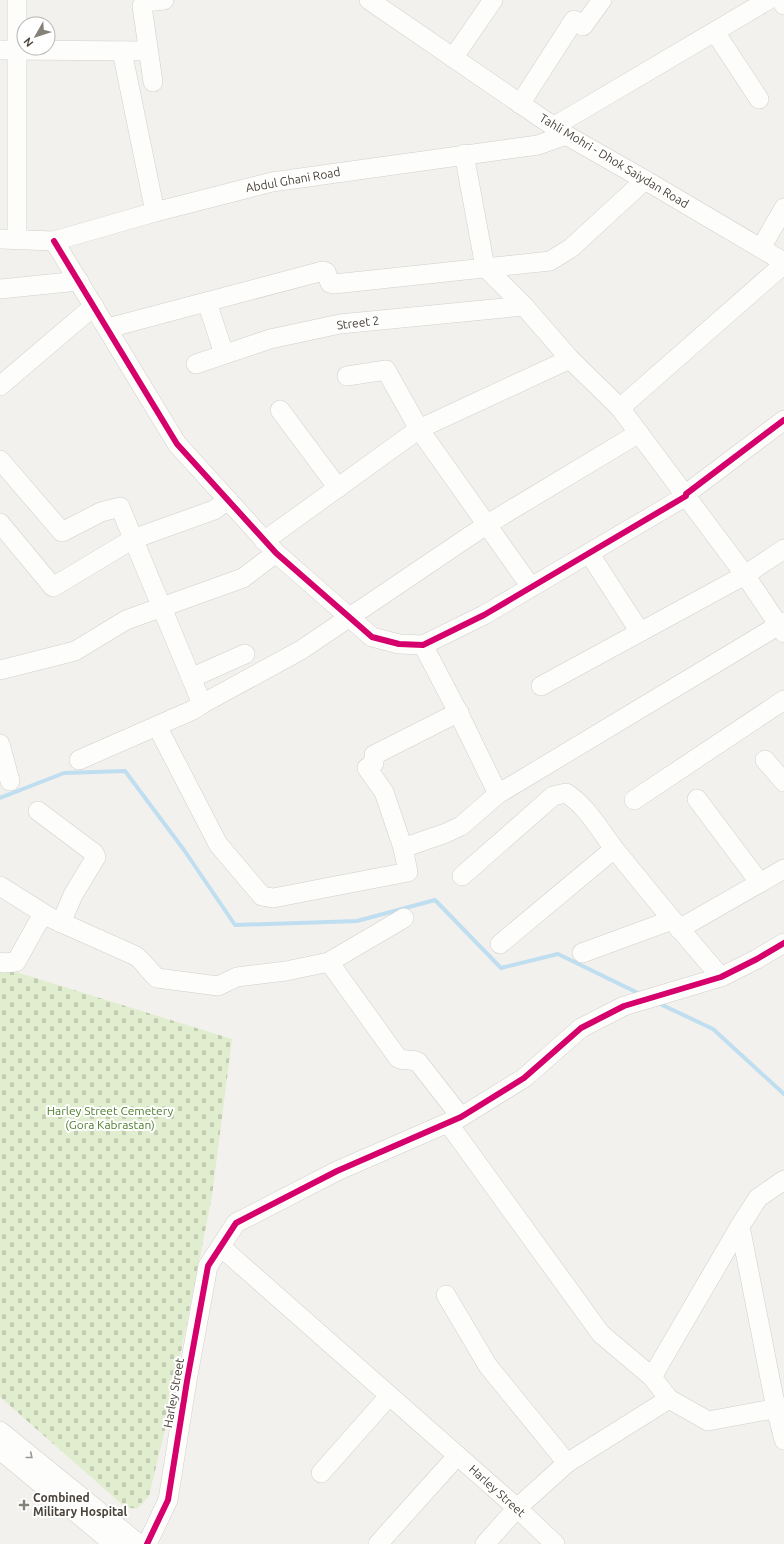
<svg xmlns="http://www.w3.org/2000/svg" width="784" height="1544" font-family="Ubuntu,sans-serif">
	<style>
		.cemetery { fill: url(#cemetery-stones) }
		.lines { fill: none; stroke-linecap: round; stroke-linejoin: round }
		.stream { stroke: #bfdef0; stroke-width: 4 }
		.minor-casing { stroke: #d1cfcb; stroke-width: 20 }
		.minor { stroke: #fdfdfc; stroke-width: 19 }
		.cycleway-casing { stroke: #fff; stroke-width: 8 }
		.cycleway { stroke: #d6006c; stroke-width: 6 }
		.oneway { stroke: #9b9791 }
		.poi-dot { fill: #858078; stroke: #fff; stroke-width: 1.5 }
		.labels { text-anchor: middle; stroke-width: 4; stroke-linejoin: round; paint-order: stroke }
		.street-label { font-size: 12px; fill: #4a4339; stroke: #fff }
		.park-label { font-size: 12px; fill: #4d7d2b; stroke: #fff }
		.poi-label { font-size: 12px; font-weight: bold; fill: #4a4339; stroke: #fff; text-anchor: start }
	</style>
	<defs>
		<pattern id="cemetery-stones" width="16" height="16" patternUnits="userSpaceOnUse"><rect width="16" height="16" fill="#e1edcf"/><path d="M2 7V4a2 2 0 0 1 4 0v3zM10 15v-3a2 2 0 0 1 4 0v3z" fill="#c3ccb2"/></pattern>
	</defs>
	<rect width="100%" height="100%" fill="#f3f1ee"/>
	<!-- cemetery -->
	<polygon class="cemetery" points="0,967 232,1039 212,1196 168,1417 149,1496 137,1509 125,1507 0,1397"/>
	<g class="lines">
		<!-- stream -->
		<g class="stream">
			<polyline points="0,798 64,773 125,771 184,850 235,925 357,921 435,900 501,968 558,954 640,994"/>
			<polyline points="658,1003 713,1029 784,1094"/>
		</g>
		<!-- minor casing -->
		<g class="minor-casing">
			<g id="minor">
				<polyline points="369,0 566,135 645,180 784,262"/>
				<polyline points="781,0 784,5"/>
				<polyline points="715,32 759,99"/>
				<polyline points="0,50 148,51"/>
				<polyline points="122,51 155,212"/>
				<polyline points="453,58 493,0"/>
				<polyline points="153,82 142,6 145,2 164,0"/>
				<polyline points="520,104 574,20 583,26 602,0"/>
				<polyline points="553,127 768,0"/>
				<polyline points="464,154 485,267 524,306 570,359 620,408 745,575 784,633"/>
				<polyline points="0,239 54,241 155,212 272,182 538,145 566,135"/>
				<polyline points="17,240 17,0"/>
				<polyline points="54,241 177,444 276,553 372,637 399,644 423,645 484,615 686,496 686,494 784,420"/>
				<polyline points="761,248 784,208"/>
				<polyline points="0,289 79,281"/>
				<polyline points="207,302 224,354"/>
				<polyline points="108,328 323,271 326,272 330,283 334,284 550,261 571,248 645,180"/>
				<polyline points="196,364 270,339 340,324 524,306"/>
				<polyline points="347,376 386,370 419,429 531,587"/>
				<polyline points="0,386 94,306"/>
				<polyline points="620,408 784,264"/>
				<polyline points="280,410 338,488"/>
				<polyline points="0,460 62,532 101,512 120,507 202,704 193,710 79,760"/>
				<polyline points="0,523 53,587 133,539 214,510 228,500"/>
				<polyline points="264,541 419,429 570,359"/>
				<polyline points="589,553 640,632"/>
				<polyline points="423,645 458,712 498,794"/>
				<polyline points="0,670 75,651 126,620 243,578 276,553"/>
				<polyline points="191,678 245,654"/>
				<polyline points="541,686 745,575 784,549"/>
				<polyline points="202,704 301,650 486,525 639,433"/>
				<polyline points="157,726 218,844 262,896 273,898 408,872 403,848 384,792 367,768 374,763 374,755 459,712"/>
				<polyline points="0,744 10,781"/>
				<polyline points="765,760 784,782"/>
				<polyline points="697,799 760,883"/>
				<polyline points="634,800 784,700"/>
				<polyline points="38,811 94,853 96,857 73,895 61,923"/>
				<polyline points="403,848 446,833 461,826 498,794 784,622"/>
				<path d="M 462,876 L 553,796 L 566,793 C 588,807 600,831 616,851 C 650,893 685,936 721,977"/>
				<path d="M 0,886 L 51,918 L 136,956 C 144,962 149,971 157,978 L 218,986 L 237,977 L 286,971 L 329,962 L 404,918"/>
				<polyline points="679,929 784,869"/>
				<polyline points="500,944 614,849"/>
				<polyline points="582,953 672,920"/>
				<polyline points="0,962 3,963 16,962 36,926 44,914"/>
				<path d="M 329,962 L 398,1058 C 405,1062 411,1058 418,1062 L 461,1117"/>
				<polyline points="448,1123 601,1334 652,1377 669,1399 708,1421 784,1407"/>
				<polyline points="740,1226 776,1409 784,1440"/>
				<polyline points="221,1247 517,1508 555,1544"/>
				<polyline points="446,1295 488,1366 567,1463"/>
				<polyline points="652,1377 740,1226 758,1198 784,1180"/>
				<polyline points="0,1431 139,1544"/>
				<polyline points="0,1450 114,1544"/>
				<polyline points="321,1473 389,1396"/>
				<polyline points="147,1544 168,1500 187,1381 208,1266 236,1223 337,1171 461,1117 524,1078 581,1028 624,1006 721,977 757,959 784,943"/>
				<polyline points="378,1544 457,1456"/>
				<polyline points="485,1544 517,1508 567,1463 669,1399"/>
			</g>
		</g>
		<!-- minor -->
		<use href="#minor" class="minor"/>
		<!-- cycleway casing -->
		<g class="cycleway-casing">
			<g id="cycleway">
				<polyline points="54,241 177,444 276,553 372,637 399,644 423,645 484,615 686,496 686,494 784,420"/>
				<polyline points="147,1544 168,1500 187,1381 208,1266 236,1223 337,1171 461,1117 524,1078 581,1028 624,1006 721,977 757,959 784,943"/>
			</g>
		</g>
		<!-- cycleway -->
		<use href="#cycleway" class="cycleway"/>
	</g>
	<!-- one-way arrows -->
	<defs><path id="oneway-chevron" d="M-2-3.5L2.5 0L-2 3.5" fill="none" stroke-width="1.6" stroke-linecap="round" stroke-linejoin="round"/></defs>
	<use class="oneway" href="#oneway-chevron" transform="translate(30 1456) rotate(39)"/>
	<!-- markers -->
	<path class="poi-dot" d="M22 1499h4v4h4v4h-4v4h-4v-4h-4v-4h4z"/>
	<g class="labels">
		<!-- street labels -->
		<g class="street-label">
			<text transform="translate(614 161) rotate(31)" y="4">Tahli Mohri - Dhok Saiydan Road</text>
			<text transform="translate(293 180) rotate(-10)" y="4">Abdul Ghani Road</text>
			<text transform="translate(358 323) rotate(-7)" y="4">Street 2</text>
			<text transform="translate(174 1393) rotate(-80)" y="4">Harley Street</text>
			<text transform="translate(497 1491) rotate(42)" y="4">Harley Street</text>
		</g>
		<!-- park labels -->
		<g class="park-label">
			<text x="110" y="1115">Harley Street Cemetery<tspan x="110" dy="14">(Gora Kabrastan)</tspan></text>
		</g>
		<!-- poi labels -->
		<g class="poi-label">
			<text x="33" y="1502">Combined<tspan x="33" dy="14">Military Hospital</tspan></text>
		</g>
	</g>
	<!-- north arrow -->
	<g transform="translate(36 36) rotate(231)"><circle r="19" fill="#ffffff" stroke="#b7b4b0"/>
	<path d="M0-3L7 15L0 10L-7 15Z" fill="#858078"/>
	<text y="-6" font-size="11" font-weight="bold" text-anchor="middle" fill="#4a4339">N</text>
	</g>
</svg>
